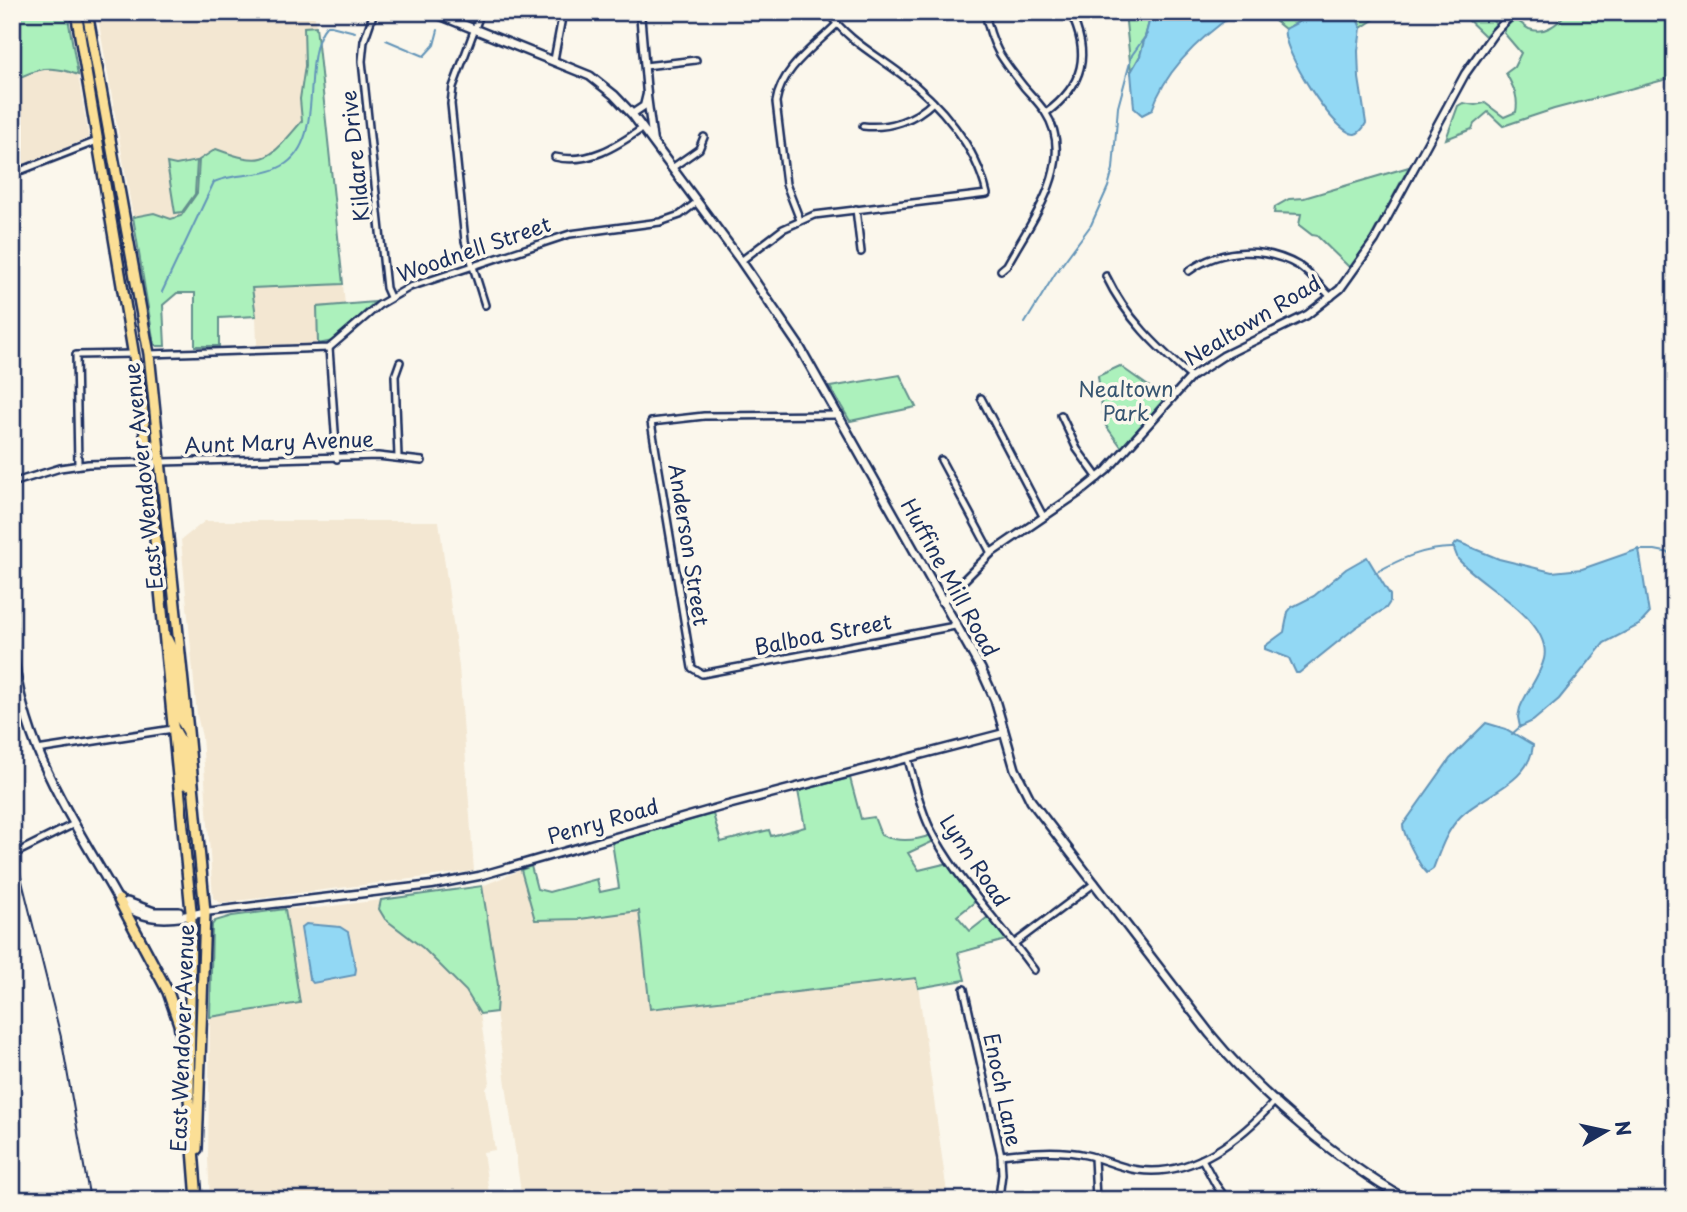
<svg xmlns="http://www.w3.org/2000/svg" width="1687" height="1212" font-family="'Playpen Sans',sans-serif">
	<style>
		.built { fill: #f3e7d2 }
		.green { fill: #acf1bc; stroke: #64908d; stroke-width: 2 }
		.water { fill: #92d8f4; stroke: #6294b8; stroke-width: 2 }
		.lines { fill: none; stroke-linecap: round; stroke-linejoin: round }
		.stream { stroke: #6294b8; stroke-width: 2 }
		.minor-casing { stroke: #1b2f5e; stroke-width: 10 }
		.tertiary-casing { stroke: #1b2f5e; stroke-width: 11 }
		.secondary-casing { stroke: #1b2f5e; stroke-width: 12 }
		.trunk-casing { stroke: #1b2f5e; stroke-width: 14 }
		.minor { stroke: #fbf7ec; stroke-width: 5 }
		.tertiary { stroke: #fbf7ec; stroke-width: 6 }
		.secondary { stroke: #fbf7ec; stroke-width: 7 }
		.trunk { stroke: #fbdf96; stroke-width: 9 }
		.rail { stroke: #1b2f5e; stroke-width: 2 }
		.labels { text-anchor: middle; stroke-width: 7; stroke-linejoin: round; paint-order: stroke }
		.street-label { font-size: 21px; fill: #1b2f5e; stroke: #fbf7ec }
		.park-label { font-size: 21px; fill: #385671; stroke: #fbf7ec }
	</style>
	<rect width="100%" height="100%" fill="#fbf7ec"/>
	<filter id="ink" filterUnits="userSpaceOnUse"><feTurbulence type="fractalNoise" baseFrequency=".0143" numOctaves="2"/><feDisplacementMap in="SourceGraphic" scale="14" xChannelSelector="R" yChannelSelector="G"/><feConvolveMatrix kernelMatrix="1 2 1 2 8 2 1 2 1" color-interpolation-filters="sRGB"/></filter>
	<g filter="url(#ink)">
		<!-- built -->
		<g class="built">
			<polygon points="97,12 314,12 316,26 304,28 305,66 300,99 302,121 273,154 259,160 244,160 216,149 197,193 181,216 171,219 154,213 133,217"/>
			<polygon points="49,67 63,69 78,75 89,138 12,169 12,81 30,72"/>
			<polygon points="343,284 345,305 317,307 318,344 257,345 256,316 252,288"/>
			<polygon points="205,521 439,521 459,667 474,871 221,903 213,898 202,737 197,715 181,540"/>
			<polygon points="521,870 535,920 580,919 639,911 650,1009 917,978 948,1200 522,1200 496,1012 498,985 482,886"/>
			<polygon points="381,900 379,909 385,919 423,948 466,991 480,1014 490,1082 486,1089 495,1150 483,1152 490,1200 210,1200 208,1159 210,1017 300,1003 285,909 317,908"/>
		</g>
		<!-- green -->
		<g class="green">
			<path d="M 12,12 L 67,12 L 78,75 C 51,64 38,68 12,81 Z"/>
			<polygon points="1125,12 1156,12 1149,22 1140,56 1131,72"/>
			<polygon points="1264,12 1318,12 1285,29"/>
			<polygon points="1355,12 1385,12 1361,28"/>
			<polygon points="1453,12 1485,12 1496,24 1485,36 1461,13"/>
			<path d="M 1566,12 L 1675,12 L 1675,77 L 1554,109 L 1503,126 L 1488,112 L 1474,124 L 1472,129 L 1446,139 L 1458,106 L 1463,103 L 1475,105 L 1485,103 L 1504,117 L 1516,112 C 1519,96 1513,87 1506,73 L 1514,67 L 1521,53 L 1504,33 L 1506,27 L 1514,20 C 1522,21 1522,26 1529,29 C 1544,35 1559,24 1566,12 Z"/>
			<path d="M 316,26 L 343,284 L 252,288 L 256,316 L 219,318 L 219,346 L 195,346 L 195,293 L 177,293 L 163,305 L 165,346 L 157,346 L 154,344 L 133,217 L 154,213 L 171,219 L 181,216 L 197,193 L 199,160 L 216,149 C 267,168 268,160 302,121 L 300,99 L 305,66 L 304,27 Z"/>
			<polygon points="197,161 195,194 182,212 175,213 167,163 176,165"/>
			<polygon points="1409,167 1369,241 1351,269 1317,236 1312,235 1299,225 1301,214 1274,213 1275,207 1289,199 1304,198"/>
			<polygon points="375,302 333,341 318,344 317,307"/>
			<polygon points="1120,366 1165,398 1122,448 1104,423 1098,376"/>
			<polygon points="900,375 916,407 850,421 830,387"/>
			<path d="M 850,778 L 861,819 L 874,817 L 881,835 C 897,842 915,841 931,835 L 934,841 L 908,853 L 919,870 L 948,863 L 976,901 L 957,916 L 970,931 L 988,917 L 1006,940 L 958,953 L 965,980 L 918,988 L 916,978 L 650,1009 L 639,911 L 580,919 L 535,920 L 521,870 L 531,866 L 537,889 L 549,892 L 597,879 L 600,892 L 619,888 L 612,842 L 713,814 L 721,842 L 769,830 L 771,836 L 805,827 L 798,791 Z"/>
			<polygon points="482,886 498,985 496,1012 480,1014 466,991 423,948 385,919 379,909 381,900"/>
			<polygon points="285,909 300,1003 210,1017 212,925 215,921 232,916"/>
		</g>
		<!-- water -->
		<g class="water">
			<path d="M 1156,12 L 1237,12 C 1202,36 1166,68 1152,110 L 1142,115 L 1134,108 L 1131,72 L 1140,56 L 1149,22 Z"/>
			<path d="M 1318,12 L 1354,12 L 1361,28 L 1358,51 L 1359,78 L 1366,123 C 1364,127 1360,133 1355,134 C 1334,135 1280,47 1285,29 Z"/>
			<path d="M 1458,542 L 1499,559 L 1552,572 L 1582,569 L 1639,549 L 1649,614 L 1639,625 L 1604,643 L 1559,699 L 1533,721 L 1520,727 L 1518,717 L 1520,708 C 1526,692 1540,676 1544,659 C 1553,620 1479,584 1458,559 L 1453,546 Z"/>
			<polygon points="1367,557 1390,595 1390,602 1386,608 1355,628 1299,673 1296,673 1289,658 1265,649 1265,646 1284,632 1288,612 1292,607 1314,596 1346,569"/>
			<path d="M 1486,723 L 1506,729 L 1533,745 C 1530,783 1483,794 1461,816 C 1446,831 1440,851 1433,869 L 1427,873 C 1420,867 1403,834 1403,825 L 1450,759 Z"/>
			<polygon points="306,924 340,927 348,932 356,969 355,975 313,983 309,978 301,928"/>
		</g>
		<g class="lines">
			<!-- stream -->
			<g class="stream">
				<polyline points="386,40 424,56 434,45 438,30"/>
				<path d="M 162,292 L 214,182 C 235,172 261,178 282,166 C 328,140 298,58 327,25 L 355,32"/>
				<polyline points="1025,323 1055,274 1091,225 1108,187 1113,169 1118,107 1132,55 1147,34"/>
				<polyline points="1639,550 1655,550 1675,554"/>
				<path d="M 1375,573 C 1400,559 1425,547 1455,548"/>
				<polyline points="1512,734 1521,726"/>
			</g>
			<!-- minor casing -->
			<g class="minor-casing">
				<g id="minor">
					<polyline points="374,12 364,41 362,61 386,288 390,297"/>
					<polyline points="481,12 453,87 451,104 465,241 485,305"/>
					<path d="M 985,12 C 992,48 1002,59 1024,87 C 1031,95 1039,103 1045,112 C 1078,162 1031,221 1007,265 L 1001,270"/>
					<polyline points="554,60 563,12"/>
					<polyline points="645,66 696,60"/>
					<path d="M 1046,113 C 1084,85 1091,54 1070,12"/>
					<path d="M 863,126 C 889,129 915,120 933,102"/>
					<path d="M 555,157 C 588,165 617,146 643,128"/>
					<polyline points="672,168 699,149 704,137"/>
					<polyline points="12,174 97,141"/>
					<polyline points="856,209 861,252"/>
					<path d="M 800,220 L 786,184 L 776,102 C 781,69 814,47 836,25"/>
					<path d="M 741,261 L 783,229 L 814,215 L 987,194 C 976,146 940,103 901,74 C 875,54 847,40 828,12"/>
					<path d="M 1189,271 C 1221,248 1265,246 1299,266 C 1311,274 1321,287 1331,297"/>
					<path d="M 1106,276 C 1126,318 1157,347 1191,377"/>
					<polyline points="329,348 337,459"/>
					<polyline points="149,354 329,348 379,305 410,287 570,234 660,222 680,215 697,202"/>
					<polyline points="981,398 1043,516"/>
					<polyline points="840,415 704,416 651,422 692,668 702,674 955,626"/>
					<polyline points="1061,415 1077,449 1098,478"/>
					<polyline points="398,457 395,376 400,362"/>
					<polyline points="941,460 991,553"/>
					<polyline points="78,465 76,355 134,354"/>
					<polyline points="12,483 60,468 88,464 378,456 422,461"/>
					<polyline points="37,750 173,729"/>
					<path d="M 908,759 C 914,781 919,804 929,826 C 955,879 1000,922 1034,970"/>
					<polyline points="12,855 74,824"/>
					<polyline points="1015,943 1095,883"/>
					<polyline points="964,989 1001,1155 1002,1174 999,1197"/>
					<path d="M 1001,1155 C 1028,1152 1060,1149 1086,1155 C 1104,1159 1120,1168 1138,1170 C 1192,1178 1242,1138 1276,1100"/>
					<polyline points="1094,1157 1096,1200"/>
					<polyline points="1202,1159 1216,1185 1227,1200"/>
				</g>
			</g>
			<!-- tertiary casing -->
			<g class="tertiary-casing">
				<g id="tertiary">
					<polyline points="647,96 653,142"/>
					<polyline points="632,114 644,106 647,94 640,12"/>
					<polyline points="942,602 991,553 1080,492 1107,470 1191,377 1223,356 1307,315 1340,289 1375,240 1465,74 1494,33 1514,12"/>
					<polyline points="205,912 432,885 479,876 724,806 1004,733"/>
				</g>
			</g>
			<!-- secondary casing -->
			<g class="secondary-casing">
				<g id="secondary">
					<path d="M 432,12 L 590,76 L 614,95 L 632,114 L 741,261 L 799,346 L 981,669 L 995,700 L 1015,769 L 1031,801 L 1210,1034 C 1260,1095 1338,1161 1407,1200"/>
					<path d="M 12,526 C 15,567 10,609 13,650 C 22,747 69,813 116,896 C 137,924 174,920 205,912"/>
					<polyline points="127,902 154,912 179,912"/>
				</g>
			</g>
			<!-- trunk casing -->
			<g class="trunk-casing">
				<g id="trunk">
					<polyline points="76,12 142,404 191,911 189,1098 197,1200"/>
					<polyline points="87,12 149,354 188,731 205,912 197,1149"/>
					<polyline points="167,639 171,647 179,717 187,730"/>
					<polyline points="174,729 181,741 187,785"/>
					<polyline points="119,900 168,992 179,1024 185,1063"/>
				</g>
			</g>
			<!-- minor -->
			<use href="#minor" class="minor"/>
			<!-- tertiary -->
			<use href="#tertiary" class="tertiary"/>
			<!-- secondary -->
			<use href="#secondary" class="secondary"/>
			<!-- trunk -->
			<use href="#trunk" class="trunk"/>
			<!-- rail -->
			<polyline class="rail" points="12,841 61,1037 90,1200"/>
		</g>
	</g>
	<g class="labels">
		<!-- street labels -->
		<g class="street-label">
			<text transform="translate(356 156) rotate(-96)" y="7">Kildare Drive</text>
			<text transform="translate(474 250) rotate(-19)" y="7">Woodnell Street</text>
			<text transform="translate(1253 321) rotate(-31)" y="7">Nealtown Road</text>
			<text transform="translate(279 443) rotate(-2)" y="7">Aunt Mary Avenue</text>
			<text transform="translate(144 476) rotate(-96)" y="7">East Wendover Avenue</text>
			<text transform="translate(688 545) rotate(81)" y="7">Anderson Street</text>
			<text transform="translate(949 578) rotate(61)" y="7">Huffine Mill Road</text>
			<text transform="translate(823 635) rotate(-11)" y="7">Balboa Street</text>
			<text transform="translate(603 822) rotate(-16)" y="7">Penry Road</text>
			<text transform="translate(974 861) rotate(56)" y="7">Lynn Road</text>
			<text transform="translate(183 1038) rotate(-88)" y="7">East Wendover Avenue</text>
			<text transform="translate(1002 1090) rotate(78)" y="7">Enoch Lane</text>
		</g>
		<!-- park labels -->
		<g class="park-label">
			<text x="1126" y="397">Nealtown<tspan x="1126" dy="24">Park</tspan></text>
		</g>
	</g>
	<!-- margin -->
	<rect width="1687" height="1212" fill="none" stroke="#fbf7ec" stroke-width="42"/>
	<rect x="21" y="21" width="1645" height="1170" fill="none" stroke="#1b2f5e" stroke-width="2.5" filter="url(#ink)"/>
	<!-- north arrow -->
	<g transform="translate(1606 1131) rotate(81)" stroke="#fbf7ec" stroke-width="5" paint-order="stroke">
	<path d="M0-5L12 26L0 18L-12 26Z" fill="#1b2f5e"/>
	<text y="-10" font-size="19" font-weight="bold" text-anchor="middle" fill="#1b2f5e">N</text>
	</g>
</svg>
